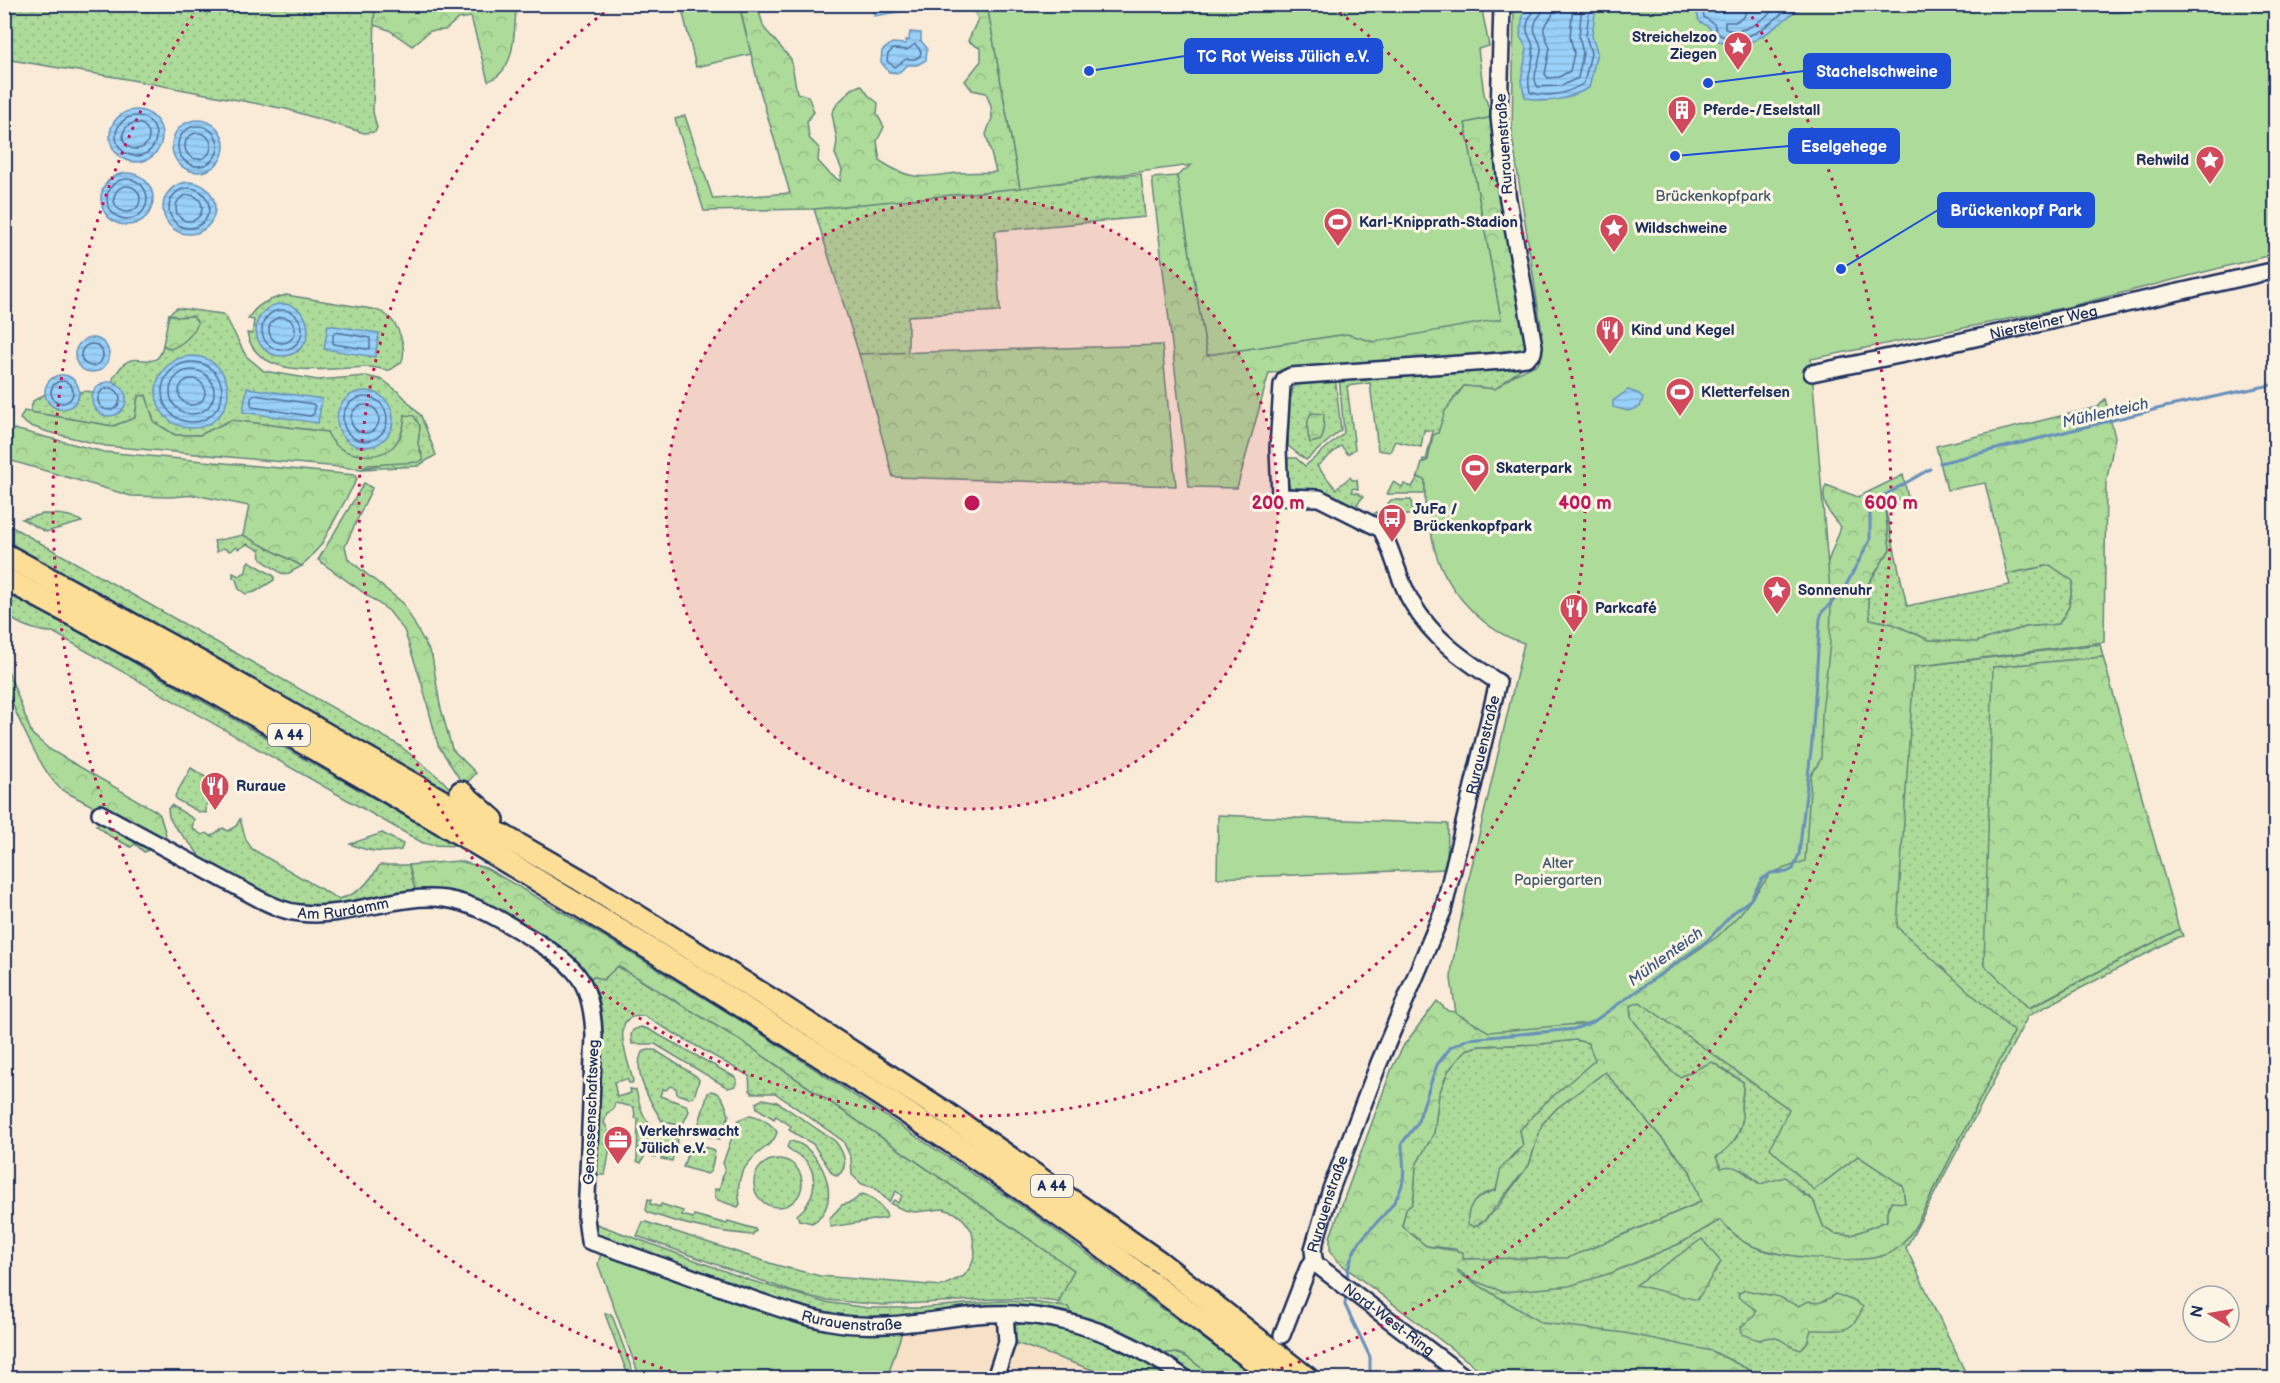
<svg xmlns="http://www.w3.org/2000/svg" width="2280" height="1383" font-family="'Balsamiq Sans',sans-serif">
	<style>
		.built { fill: #f6e0c6 }
		.grass { fill: url(#grass-dots); stroke: #64857c; stroke-width: 1.5; fill-rule: evenodd }
		.forest { fill: url(#forest-crowns); stroke: #64857c; stroke-width: 1.5; fill-rule: evenodd }
		.wetland { fill: url(#wetland-marsh); stroke: #64857c; stroke-width: 1.5 }
		.park { fill: #addb9a; stroke: #64857c; stroke-width: 1.5 }
		.water { fill: url(#water-rules); stroke: #6790bb; stroke-width: 1.5 }
		.lines { fill: none; stroke-linecap: round; stroke-linejoin: round }
		.shore { stroke: #4e709c; stroke-width: 1.5 }
		.stream { stroke: #6790bb; stroke-width: 3 }
		.minor-casing { stroke: #1b2f5e; stroke-width: 20 }
		.highway-casing { stroke: #1b2f5e; stroke-width: 26 }
		.minor { stroke: #fcf5e5; stroke-width: 15 }
		.highway { stroke: #fcde96; stroke-width: 21 }
		.ring { fill: none; stroke: #c2185b; stroke-width: 3; stroke-dasharray: 3 6 }
		.labels { text-anchor: middle; stroke-width: 6; stroke-linejoin: round; paint-order: stroke }
		.shield { fill: #fcf5e5; stroke: #5e6a86; stroke-width: 1.5 }
		.shield-label { font-size: 14px; font-weight: bold; fill: #1b2f5e }
		.poi-label { font-size: 15px; font-weight: bold; fill: #1b2f5e; stroke: #fcf5e5; text-anchor: start }
		.street-label { font-size: 15px; fill: #1b2f5e; stroke: #fcf5e5 }
		.park-label { font-size: 15px; fill: #405a6d; stroke: #fcf5e5 }
		.water-label { font-size: 16px; font-style: italic; fill: #3b5885; stroke: #fcf5e5 }
		.centre { fill: #c2185b; stroke: #fcf5e5; stroke-width: 3 }
		.ring-label { font-size: 18px; text-anchor: middle; font-weight: bold; fill: #c2185b; stroke: #fcf5e5; stroke-width: 6; stroke-linejoin: round; paint-order: stroke }
		.leader { fill: none; stroke: #1d4ed8; stroke-width: 2 }
		.callout-dot { fill: #1d4ed8; stroke: #fcf5e5; stroke-width: 2 }
		.callout { fill: #1d4ed8; stroke: #1d4ed8; stroke-width: 2 }
		.callout-label { font-size: 16px; text-anchor: middle; font-weight: bold; fill: #fff }
	</style>
	<defs>
		<pattern id="grass-dots" width="8" height="8" patternUnits="userSpaceOnUse" patternTransform="scale(1.5)"><rect width="8" height="8" fill="#addb9a"/><path d="M2 2h.1M6 6h.1" fill="none" stroke="#94bc87" stroke-width="1.8" stroke-linecap="round"/></pattern>
		<pattern id="forest-crowns" width="20" height="18" patternUnits="userSpaceOnUse" patternTransform="scale(1.5)"><rect width="20" height="18" fill="#addb9a"/><path d="M2 6a3 3 0 1 1 6 0M12 15a3 3 0 1 1 6 0" fill="none" stroke="#94bc87"/></pattern>
		<pattern id="wetland-marsh" width="20" height="14" patternUnits="userSpaceOnUse" patternTransform="scale(1.5)"><rect width="20" height="14" fill="#addb9a"/><path d="M1 5h8M5 5V1M11 12h8M15 12V8" fill="none" stroke="#94bc87"/></pattern>
		<pattern id="water-rules" width="6" height="5" patternUnits="userSpaceOnUse" patternTransform="scale(1.5)"><rect width="6" height="5" fill="#9ad1f9"/><path d="M0 2.5h6" fill="none" stroke="#84b4d8"/></pattern>
	</defs>
	<rect width="100%" height="100%" fill="#f9ebd7"/>
	<filter id="ink" filterUnits="userSpaceOnUse"><feTurbulence type="fractalNoise" baseFrequency=".0167" numOctaves="2"/><feDisplacementMap in="SourceGraphic" scale="12" xChannelSelector="R" yChannelSelector="G"/><feConvolveMatrix kernelMatrix="1 2 1 2 8 2 1 2 1" color-interpolation-filters="sRGB"/></filter>
	<g filter="url(#ink)">
		<!-- built -->
		<polygon class="built" points="1000,1320 1002,1338 1116,1378 887,1378 903,1329"/>
		<!-- grass -->
		<g class="grass">
			<polygon points="52,4 65,7 241,9 262,4 375,5 373,112 377,128 375,132 364,133 286,109 121,78 5,59 4,5"/>
			<polygon points="1141,174 1145,217 995,231 1000,311 908,316 908,353 859,354 814,209"/>
			<path d="M 286,295 L 372,309 C 376,310 382,312 385,314 C 399,323 408,350 401,363 L 390,370 C 382,370 375,366 367,367 C 330,368 257,382 247,333 L 252,334 L 254,320 L 248,319 C 257,303 269,300 286,295 ZM 285,304 L 298,309 L 305,343 L 297,352 L 256,326 L 261,314 Z"/>
			<path d="M 177,308 L 222,314 L 226,317 L 246,356 L 264,371 L 318,380 L 366,376 L 383,380 L 401,394 L 421,416 L 436,455 L 418,466 L 362,469 L 422,454 L 418,444 L 420,426 L 405,415 C 404,428 401,440 391,449 C 377,462 346,456 333,444 C 330,441 329,436 327,432 L 231,420 L 200,435 L 175,435 L 154,422 L 138,396 L 135,418 L 113,426 L 30,412 L 33,401 L 45,394 L 49,403 L 57,409 L 78,399 L 79,393 L 83,391 L 93,392 L 92,397 L 117,383 L 112,382 C 113,376 116,374 119,370 C 135,344 157,378 163,345 L 170,349 L 177,317 L 169,314 Z"/>
			<path d="M 1511,366 L 1509,369 L 1523,367 L 1495,389 L 1464,386 C 1447,404 1446,411 1438,433 L 1433,436 L 1428,460 L 1422,463 L 1423,459 L 1426,460 L 1433,431 L 1424,430 L 1421,447 L 1395,441 L 1390,452 L 1378,450 L 1370,383 L 1347,386 L 1355,449 L 1348,454 L 1341,446 L 1317,466 L 1336,489 L 1350,477 L 1352,480 L 1357,480 L 1358,489 L 1352,488 L 1352,492 L 1358,493 L 1363,497 L 1357,504 L 1369,518 L 1376,512 L 1381,516 L 1379,522 C 1359,517 1343,502 1323,497 C 1314,495 1298,497 1292,490 C 1285,482 1287,468 1288,458 L 1296,458 L 1305,466 L 1344,433 L 1339,376 Z"/>
			<path d="M 1335,376 L 1341,430 L 1306,460 L 1288,446 C 1289,433 1286,389 1298,383 C 1308,378 1325,378 1335,376 Z"/>
			<polygon points="1418,477 1425,480 1425,494 1387,494 1393,482 1402,487 1404,484 1412,487"/>
			<polygon points="1391,500 1411,500 1413,515 1390,515 1387,505"/>
			<polygon points="1884,503 1907,606 2010,585 2007,574 2050,565 2073,581 2069,607 2059,624 2026,627 1976,642 1929,640 1893,624 1870,619 1867,586 1890,549"/>
			<path d="M 43,514 C 56,514 72,514 82,522 L 46,532 L 22,519 Z"/>
			<polygon points="4,525 12,527 399,745 442,780 457,796 131,610 5,542"/>
			<polygon points="243,535 302,566 287,574 281,573 261,559 260,550 247,544 239,549 236,547 230,551 223,548 217,552 214,541"/>
			<polygon points="249,561 274,576 274,580 255,592 246,594 239,589 236,579 233,578 233,573 239,576 246,572 247,564"/>
			<path d="M 4,589 L 458,846 L 431,845 L 423,843 L 53,632 C 39,632 9,624 5,608 C 3,603 5,595 4,589 Z"/>
			<path d="M 2100,644 L 2103,657 L 1993,667 L 2030,1008 L 2179,929 L 2183,936 L 2178,937 L 2028,1016 L 1906,1248 L 1968,1378 L 1765,1378 L 1712,1351 L 1542,1323 L 1457,1273 L 1458,1269 L 1611,1273 L 1681,1243 L 1720,1220 C 1728,1227 1738,1240 1748,1244 C 1796,1267 1854,1251 1903,1243 L 1915,1227 L 2014,1032 L 1895,928 L 1914,667 Z"/>
			<polygon points="191,768 218,785 218,803 213,801 206,805 206,813 199,812 177,800 175,796"/>
			<path d="M 171,805 L 194,819 L 192,828 L 202,835 L 207,833 L 211,836 L 223,828 L 228,831 L 236,826 L 240,819 L 246,840 L 252,849 L 338,899 C 359,895 369,882 380,865 L 409,865 L 417,897 L 330,911 L 287,908 L 204,863 L 194,848 L 174,826 L 169,817 L 168,809 Z"/>
			<path d="M 105,822 L 116,825 L 281,912 C 335,926 387,897 441,902 C 475,904 506,924 533,942 C 567,963 584,981 589,1021 L 585,1172 L 582,1185 L 588,1032 C 587,1015 585,998 576,983 C 555,948 476,904 435,903 C 402,901 355,913 321,917 C 305,919 291,917 276,912 L 154,847 L 144,852 L 135,844 L 131,847 L 110,836 L 96,825 Z"/>
			<path d="M 382,833 L 403,844 L 401,850 C 383,854 366,851 350,844 Z"/>
			<path d="M 617,966 L 743,1042 L 1074,1270 L 1059,1302 L 1030,1299 L 997,1299 L 884,1305 L 825,1300 L 793,1292 L 637,1236 L 643,1222 L 646,1222 L 776,1265 L 820,1276 L 942,1286 L 964,1276 L 971,1266 L 975,1253 L 972,1231 L 964,1220 L 955,1213 L 943,1209 L 915,1212 L 904,1210 L 891,1204 L 894,1200 L 898,1203 L 902,1196 L 896,1191 L 889,1202 L 875,1188 L 862,1184 L 852,1175 L 851,1158 L 843,1141 L 775,1093 L 752,1093 L 750,1090 L 749,1076 L 644,1016 C 640,1016 633,1016 630,1018 C 613,1026 630,1066 633,1081 L 632,1083 L 629,1083 L 627,1079 L 614,1082 L 617,1097 L 631,1093 L 630,1089 L 636,1090 C 640,1107 643,1123 660,1131 C 666,1134 672,1135 678,1139 L 672,1161 L 661,1159 L 663,1153 L 659,1151 L 656,1157 L 651,1156 L 653,1149 L 649,1147 L 641,1163 L 637,1161 L 638,1119 L 635,1118 L 634,1107 L 615,1103 L 613,1110 L 607,1113 L 604,1123 C 614,1134 608,1161 605,1175 L 595,1175 L 599,1036 L 597,1000 L 595,991 L 588,982 L 593,976 L 603,980 Z"/>
			<path d="M 1639,1001 L 1789,1109 L 1814,1190 L 1858,1156 L 1903,1186 L 1905,1203 L 1887,1211 L 1887,1221 L 1852,1235 L 1834,1234 L 1824,1228 L 1813,1200 L 1795,1187 L 1774,1182 L 1760,1184 L 1744,1170 L 1721,1168 L 1716,1157 C 1729,1149 1739,1137 1742,1122 C 1743,1116 1741,1112 1741,1107 C 1741,1097 1744,1093 1743,1082 L 1712,1062 L 1680,1077 L 1671,1071 L 1631,1017 L 1630,1006 Z"/>
			<polygon points="641,1027 648,1029 735,1077 737,1081 736,1086 728,1088 655,1044 632,1044 631,1035 633,1030"/>
			<path d="M 1575,1040 L 1588,1043 L 1596,1060 L 1545,1103 L 1520,1130 L 1523,1146 C 1505,1159 1501,1170 1496,1190 L 1483,1194 L 1474,1227 L 1484,1221 L 1497,1208 L 1529,1165 L 1542,1124 L 1557,1108 L 1605,1072 L 1690,1171 L 1701,1202 L 1568,1258 L 1463,1259 L 1456,1249 L 1426,1246 L 1402,1226 L 1406,1209 L 1412,1204 L 1414,1196 L 1416,1165 L 1434,1133 L 1439,1094 L 1448,1071 L 1466,1050 L 1478,1046 L 1541,1044 Z"/>
			<path d="M 648,1050 L 655,1050 L 696,1076 L 699,1080 L 694,1097 L 690,1098 L 677,1094 L 676,1088 L 670,1086 L 666,1090 L 662,1089 L 660,1096 L 686,1105 L 689,1111 L 682,1126 L 662,1121 C 651,1103 632,1073 642,1052 Z"/>
			<path d="M 711,1091 C 723,1092 725,1105 729,1115 L 720,1139 L 699,1134 L 697,1130 L 708,1093 Z"/>
			<path d="M 763,1099 L 777,1102 L 835,1141 C 843,1151 851,1167 837,1176 L 832,1173 L 813,1144 L 789,1130 L 791,1126 L 776,1116 L 774,1119 L 757,1108 L 756,1103 Z"/>
			<path d="M 750,1115 C 759,1116 772,1124 777,1132 C 775,1141 769,1144 762,1150 C 742,1166 735,1180 740,1204 L 738,1207 L 715,1199 L 715,1189 L 719,1190 L 725,1168 L 723,1163 L 738,1120 Z"/>
			<path d="M 790,1141 C 820,1144 847,1204 812,1223 L 799,1220 L 797,1215 C 813,1203 820,1179 807,1162 C 801,1155 793,1153 787,1147 Z"/>
			<polygon points="694,1144 712,1149 715,1152 711,1171 707,1174 683,1167 689,1149"/>
			<circle cx="778" cy="1183" r="24"/>
			<path d="M 862,1194 C 872,1196 883,1207 887,1216 L 886,1218 L 831,1227 L 829,1219 L 842,1205 L 852,1202 Z"/>
			<path d="M 648,1199 L 651,1200 L 650,1204 L 660,1207 L 661,1204 L 683,1211 L 682,1215 L 693,1218 L 694,1215 L 727,1224 L 728,1221 L 755,1229 L 756,1231 L 752,1235 C 716,1232 683,1225 649,1213 L 646,1210 Z"/>
			<polygon points="594,1223 749,1280 824,1302 869,1308 919,1308 1000,1301 1032,1302 1068,1307 1072,1315 1042,1310 898,1318 832,1315 794,1307 604,1239 596,1235"/>
			<polygon points="605,1314 611,1314 613,1318 635,1378 629,1378"/>
			<polygon points="1024,1322 1034,1322 1101,1337 1149,1361 1174,1378 1116,1378 1010,1341 1013,1327"/>
			<polygon points="1172,1352 1187,1357 1218,1378 1195,1378 1163,1354"/>
		</g>
		<!-- forest -->
		<g class="forest">
			<path d="M 375,5 L 375,4 L 534,5 L 516,8 C 514,33 516,72 488,81 L 471,17 L 458,19 L 445,30 L 430,31 L 412,46 L 389,30 L 374,25 Z"/>
			<path d="M 739,5 L 757,5 L 764,28 L 791,59 L 797,93 L 808,96 L 814,112 L 807,121 L 809,138 L 819,148 L 818,161 L 829,173 L 840,181 L 842,170 L 835,154 L 837,141 L 832,113 L 837,104 L 852,89 L 861,85 L 869,96 L 878,103 L 877,114 L 884,127 L 877,141 L 880,161 C 913,182 921,177 957,173 C 970,172 983,173 996,172 L 986,134 L 992,118 L 991,106 L 986,93 L 972,90 L 965,81 L 981,61 L 981,49 L 968,41 L 978,19 L 972,7 L 987,5 L 1020,188 L 814,209 L 704,211 L 675,119 L 685,116 L 713,199 L 790,193 L 759,87 Z"/>
			<polygon points="1492,117 1502,201 1527,349 1269,373 1237,488 1189,487 1152,178 1177,176 1207,355 1347,334 1501,319 1465,123"/>
			<path d="M 169,314 L 177,317 L 193,316 L 198,323 C 193,335 182,345 170,349 L 163,345 Z"/>
			<polygon points="1162,345 1176,486 893,477 859,354"/>
			<path d="M 146,395 L 154,422 L 175,435 L 200,435 L 231,420 L 327,432 C 333,445 341,451 355,454 C 385,460 403,447 405,415 L 414,416 L 420,426 L 418,444 L 423,460 L 418,462 L 369,465 L 362,469 L 106,446 L 48,432 L 28,425 L 20,419 L 24,411 L 113,426 L 135,418 L 138,396 Z"/>
			<path d="M 2105,399 L 2115,437 L 2106,483 L 2104,642 L 1914,667 L 1897,927 L 2014,1032 L 1915,1227 C 1907,1238 1899,1251 1885,1255 C 1858,1265 1774,1257 1748,1244 C 1738,1240 1728,1227 1720,1220 L 1681,1243 L 1611,1273 L 1569,1286 L 1503,1292 L 1470,1279 L 1458,1270 L 1458,1273 L 1542,1323 L 1625,1333 L 1712,1351 L 1765,1378 L 1490,1378 L 1337,1261 L 1330,1251 L 1330,1237 L 1392,1068 L 1404,1045 L 1437,1001 L 1448,1011 L 1457,1012 L 1824,572 L 1841,527 C 1830,516 1819,501 1826,485 L 1858,497 L 1903,475 L 1908,498 L 1884,503 L 1890,549 L 1867,586 L 1870,619 L 1893,624 L 1929,640 L 1976,642 L 2026,627 L 2059,624 L 2069,607 L 2073,581 L 2050,565 L 2007,574 L 1985,483 L 1947,490 L 1936,446 L 2098,407 ZM 1640,1002 L 1789,1109 L 1770,1148 L 1814,1190 L 1858,1156 L 1903,1186 L 1905,1203 L 1891,1202 L 1887,1211 L 1887,1221 L 1852,1235 L 1835,1234 L 1824,1228 L 1813,1200 L 1804,1195 L 1785,1177 L 1760,1184 C 1746,1176 1739,1162 1721,1168 L 1716,1157 C 1729,1149 1739,1137 1742,1121 C 1743,1116 1741,1112 1741,1107 C 1741,1097 1744,1093 1743,1082 L 1712,1062 L 1680,1077 L 1671,1071 L 1631,1017 L 1630,1006 ZM 1575,1040 L 1588,1043 L 1595,1060 L 1545,1103 L 1520,1130 L 1523,1146 L 1501,1168 L 1496,1190 C 1478,1196 1466,1203 1468,1224 L 1474,1227 L 1484,1221 L 1529,1165 L 1542,1124 L 1557,1108 L 1605,1072 L 1690,1171 L 1701,1202 L 1568,1258 L 1463,1259 L 1463,1252 L 1426,1246 L 1402,1226 L 1406,1209 L 1412,1204 L 1414,1196 L 1416,1165 L 1434,1133 L 1439,1094 L 1448,1071 L 1466,1050 L 1478,1046 L 1541,1044 Z"/>
			<polygon points="14,429 104,452 355,475 357,479 321,545 302,566 243,535 249,506 195,495 171,497 131,496 5,459 5,446"/>
			<polygon points="364,483 372,488 345,546 348,559 403,603 432,656 440,705 452,749 476,773 464,786 438,745 422,684 404,630 389,611 318,560"/>
			<polygon points="2103,657 2179,929 2029,1008 1984,965 1993,667"/>
			<path d="M 4,660 L 32,734 L 49,749 L 156,811 L 160,815 L 166,835 L 163,840 L 159,841 L 62,790 C 42,774 10,705 5,679 C 4,673 5,666 4,660 Z"/>
			<path d="M 459,861 L 486,868 L 605,937 L 748,1025 L 1033,1214 L 1245,1369 L 1254,1377 L 1253,1378 C 1243,1378 1228,1381 1219,1378 C 1198,1373 1190,1347 1163,1354 L 1125,1334 L 1072,1315 L 1068,1307 L 1057,1306 L 1074,1270 L 743,1042 L 618,966 L 603,980 L 593,976 L 588,982 L 510,922 L 417,897 L 409,865 Z"/>
			<polygon points="1702,1239 1721,1262 1697,1300 1636,1285"/>
			<path d="M 1745,1290 L 1779,1297 L 1798,1306 L 1809,1301 C 1819,1306 1828,1299 1836,1294 L 1856,1302 L 1863,1307 C 1851,1338 1837,1329 1811,1330 L 1807,1343 L 1801,1350 C 1783,1346 1780,1331 1759,1340 L 1742,1334 L 1741,1327 L 1755,1315 L 1756,1310 L 1738,1297 L 1739,1293 Z"/>
		</g>
		<!-- wetland -->
		<path class="wetland" d="M 1311,413 L 1324,414 L 1323,435 L 1321,440 L 1310,443 C 1307,434 1306,421 1311,413 Z"/>
		<!-- park -->
		<g class="park">
			<polygon points="681,5 739,5 751,54 696,67"/>
			<polygon points="987,5 1481,5 1489,46 1478,49 1484,94 1492,117 1465,123 1501,319 1374,342 1347,334 1207,355 1177,176 1191,165 1020,188"/>
			<path d="M 1514,5 L 2275,5 L 2275,254 L 2067,307 L 1811,359 L 1831,604 L 1830,643 L 1822,712 L 1821,759 L 1811,775 L 1805,861 L 1771,873 L 1740,914 L 1717,937 L 1590,1023 L 1489,1032 L 1456,1013 L 1451,979 L 1452,966 L 1468,882 L 1524,643 C 1486,632 1453,597 1438,560 C 1432,544 1430,526 1429,509 L 1425,509 L 1425,480 L 1418,477 L 1422,463 L 1428,460 L 1433,435 L 1438,433 L 1445,411 L 1464,386 L 1495,389 L 1516,374 L 1538,364 L 1540,359 L 1537,335 L 1542,333 L 1512,136 Z"/>
			<polygon points="1218,815 1448,824 1447,869 1217,878"/>
			<polygon points="602,1250 798,1320 903,1329 887,1378 640,1378 598,1264"/>
		</g>
		<!-- water -->
		<g class="water">
			<polygon points="52,5 262,4 262,5 241,9 65,7"/>
			<polygon points="872,5 872,4 941,5 874,16"/>
			<path d="M 1534,5 L 1594,4 L 1596,6 L 1592,36 L 1597,52 L 1589,88 C 1567,99 1550,105 1525,97 L 1521,81 L 1527,49 L 1520,36 L 1523,14 Z"/>
			<path d="M 1695,5 L 1729,5 L 1730,9 L 1741,5 L 1803,5 C 1781,22 1747,58 1717,40 C 1711,37 1713,34 1710,29 C 1708,25 1703,24 1699,21 Z"/>
			<path d="M 2079,5 L 2152,5 C 2129,14 2102,16 2079,5 Z"/>
			<polygon points="910,32 921,33 921,41 927,48 926,60 917,65 908,65 898,73 889,72 881,62 882,51 892,43 906,44 906,40 909,40"/>
			<circle cx="136" cy="136" r="26"/>
			<circle cx="198" cy="146" r="26"/>
			<circle cx="127" cy="199" r="26"/>
			<circle cx="189" cy="208" r="26"/>
			<circle cx="282" cy="330" r="26"/>
			<polygon points="328,325 379,333 375,357 324,349"/>
			<circle cx="92" cy="355" r="17"/>
			<circle cx="192" cy="392" r="36"/>
			<circle cx="62" cy="392" r="17"/>
			<circle cx="109" cy="399" r="17"/>
			<polygon points="247,388 322,399 318,423 243,412"/>
			<polygon points="1628,390 1639,394 1643,398 1640,407 1628,411 1613,407 1613,401"/>
			<circle cx="365" cy="419" r="28"/>
		</g>
		<g class="lines">
			<!-- shore -->
			<g class="shore">
				<path d="M 1537,4 C 1536,12 1530,14 1528,21 C 1524,37 1532,36 1533,48 C 1535,64 1525,74 1530,92 C 1548,99 1569,93 1584,83 L 1591,53 L 1586,36 L 1590,4"/>
				<path d="M 1545,4 C 1544,14 1539,14 1536,21 C 1530,32 1541,39 1541,49 C 1541,61 1530,77 1538,87 L 1561,86 L 1578,78 L 1583,53 L 1579,37 L 1582,4"/>
				<polyline points="1554,4 1552,16 1544,27 1544,32 1550,48 1545,74 1548,78 1559,77 1570,71 1574,53 1570,37 1573,4"/>
				<path d="M 1701,4 L 1704,17 L 1714,24 L 1718,34 C 1745,50 1774,20 1793,4"/>
				<path d="M 1748,4 L 1744,17 L 1735,22 L 1725,22 L 1725,29 C 1747,36 1765,17 1781,4"/>
				<polygon points="915,44 921,51 920,56 915,59 906,59 895,67 887,61 888,54 893,49 907,50"/>
				<circle cx="136" cy="136" r="20"/>
				<circle cx="136" cy="136" r="13"/>
				<circle cx="198" cy="146" r="20"/>
				<circle cx="198" cy="146" r="13"/>
				<circle cx="127" cy="199" r="20"/>
				<circle cx="127" cy="199" r="13"/>
				<circle cx="189" cy="208" r="20"/>
				<circle cx="189" cy="208" r="13"/>
				<circle cx="282" cy="330" r="20"/>
				<circle cx="282" cy="330" r="13"/>
				<polygon points="336,332 370,338 370,348 367,349 333,344 333,335"/>
				<circle cx="92" cy="355" r="11"/>
				<circle cx="192" cy="392" r="30"/>
				<circle cx="192" cy="392" r="22"/>
				<circle cx="192" cy="392" r="13"/>
				<circle cx="62" cy="392" r="11"/>
				<circle cx="109" cy="399" r="11"/>
				<polygon points="255,395 313,404 315,407 314,414 310,416 252,407 251,405 251,398"/>
				<circle cx="365" cy="419" r="22"/>
				<circle cx="365" cy="419" r="14"/>
			</g>
			<!-- stream -->
			<g class="stream">
				<polyline points="1940,463 2165,407 2276,384"/>
				<path d="M 1347,1280 C 1349,1231 1390,1224 1402,1185 C 1406,1172 1402,1157 1402,1143 L 1417,1124 L 1437,1065 L 1451,1047 L 1468,1039 L 1574,1029 L 1593,1022 L 1707,941 L 1733,913 L 1750,900 L 1762,879 L 1771,873 L 1787,872 L 1793,869 L 1799,854 L 1812,742 L 1820,619 L 1822,612 L 1843,591 L 1870,540 L 1870,506 L 1876,500 L 1930,469"/>
				<polyline points="1346,1293 1345,1305 1370,1357 1370,1378"/>
			</g>
			<!-- minor casing -->
			<g class="minor-casing">
				<g id="minor">
					<path id="s1" d="M 1812,373 L 1909,353 L 2276,270"/>
					<path id="s2" d="M 100,813 L 261,900 C 274,906 286,912 300,913 C 348,919 396,893 445,899 C 479,904 507,924 536,941 C 579,968 592,984 594,1036 L 586,1218 L 589,1241 C 638,1257 687,1275 735,1293 C 767,1304 798,1316 831,1322 C 879,1331 928,1320 976,1315 C 1053,1308 1124,1334 1185,1378"/>
					<path id="s3" d="M 1314,1260 L 1317,1265 L 1466,1378"/>
					<path id="s4" d="M 1282,1335 L 1308,1268 L 1314,1260 L 1313,1249 L 1331,1189 L 1379,1063 L 1443,911 L 1498,682 C 1464,660 1433,639 1412,603 C 1398,580 1394,553 1381,529 L 1319,498 L 1280,497 L 1278,449 L 1282,385 L 1285,379 L 1291,376 L 1502,361 L 1526,358 L 1533,353 L 1534,346 L 1507,194 L 1499,116 L 1502,4"/>
					<polyline points="995,1378 1007,1342 1005,1314"/>
				</g>
			</g>
			<!-- highway casing -->
			<g class="highway-casing">
				<g id="highway">
					<polyline points="4,554 207,666 580,880 786,1009 943,1111 1158,1261 1307,1378"/>
					<path d="M 4,578 C 80,619 156,659 230,701 C 504,856 774,1020 1034,1198 C 1117,1255 1196,1318 1277,1378"/>
					<polyline points="461,792 493,820"/>
				</g>
			</g>
			<!-- minor -->
			<use href="#minor" class="minor"/>
			<!-- highway -->
			<use href="#highway" class="highway"/>
		</g>
	</g>
	<!-- distance rings -->
	<circle cx="972" cy="503" r="306" fill="#c2185b" fill-opacity=".12"/>
	<g class="ring">
		<circle cx="972" cy="503" r="306"/>
		<path d="M1332 7A613 613 0 1 1 612 7"/>
		<path d="M688 1377A919 919 0 0 1 197 9M1747 9A919 919 0 0 1 1256 1377"/>
	</g>
	<!-- icons -->
	<defs>
		<g id="sight-pin" transform="scale(1.5)"><path d="M0 17L-7.5 6A9.5 9.5 0 1 1 7.5 6Z" fill="#d1495b" stroke="#fcf5e5"/><path d="M0-6L1.8-2.2L6-1.7L2.9 1.2L3.7 5.4L0 3.3L-3.7 5.4L-2.9 1.2L-6-1.7L-1.8-2.2Z" fill="#fff"/></g>
		<g id="building-pin" transform="scale(1.5)"><path d="M0 17L-7.5 6A9.5 9.5 0 1 1 7.5 6Z" fill="#d1495b" stroke="#fcf5e5"/><path d="M-4-6H4V6H1V3H-1V6H-4ZM-2.5-4.3h1.7v1.8h-1.7ZM.8-4.3h1.7v1.8H.8ZM-2.5-1h1.7V.8h-1.7ZM.8-1h1.7V.8H.8Z" fill="#fff"/></g>
		<g id="stadium-pin" transform="scale(1.5)"><path d="M0 17L-7.5 6A9.5 9.5 0 1 1 7.5 6Z" fill="#d1495b" stroke="#fcf5e5"/><path d="M0-5a6.5 5 0 1 0 0 10a6.5 5 0 1 0 0-10ZM-3.5-1.8h7v3.6h-7Z" fill="#fff"/></g>
		<g id="restaurant-pin" transform="scale(1.5)"><path d="M0 17L-7.5 6A9.5 9.5 0 1 1 7.5 6Z" fill="#d1495b" stroke="#fcf5e5"/><path d="M-5-6h1v4h1v-4h1v4h1v-4h1v5L-1.5 .5V6h-2V.5L-5-1ZM5-6V6H3V1.5H1.5Q1.5-4 5-6Z" fill="#fff"/></g>
		<g id="bus-pin" transform="scale(1.5)"><path d="M0 17L-7.5 6A9.5 9.5 0 1 1 7.5 6Z" fill="#d1495b" stroke="#fcf5e5"/><path d="M-5-6H5V4H4V6H2V4H-2V6H-4V4H-5ZM-3.5-4V0h7V-4ZM-3.5 1.2v1.5H-2V1.2ZM2 1.2v1.5H3.5V1.2Z" fill="#fff"/></g>
		<g id="office-pin" transform="scale(1.5)"><path d="M0 17L-7.5 6A9.5 9.5 0 1 1 7.5 6Z" fill="#d1495b" stroke="#fcf5e5"/><path d="M-6-3h4V-5.5h4V-3h4V5H-6ZM-1-4.5V-3h2v-1.5ZM-6 0V1H6V0Z" fill="#fff"/></g>
	</defs>
	<g fill-rule="evenodd">
		<use href="#sight-pin" x="1738" y="46"/>
		<use href="#building-pin" x="1682" y="110"/>
		<use href="#sight-pin" x="2210" y="160"/>
		<use href="#stadium-pin" x="1338" y="222"/>
		<use href="#sight-pin" x="1614" y="228"/>
		<use href="#restaurant-pin" x="1610" y="330"/>
		<use href="#stadium-pin" x="1680" y="392"/>
		<use href="#stadium-pin" x="1475" y="468"/>
		<use href="#bus-pin" x="1392" y="518"/>
		<use href="#sight-pin" x="1777" y="590"/>
		<use href="#restaurant-pin" x="1574" y="608"/>
		<use href="#restaurant-pin" x="215" y="786"/>
		<use href="#office-pin" x="618" y="1140"/>
	</g>
	<g class="labels">
		<!-- shield labels -->
		<g class="shield">
			<rect x="268" y="724" width="42" height="22" rx="4.5"/>
			<rect x="1031" y="1175" width="42" height="22" rx="4.5"/>
		</g>
		<g class="shield-label">
			<text x="289" y="740">A 44</text>
			<text x="1052" y="1191">A 44</text>
		</g>
		<!-- poi labels -->
		<g class="poi-label">
			<text x="1717" y="42" text-anchor="end">Streichelzoo<tspan x="1717" dy="17">Ziegen</tspan></text>
			<text x="1703" y="115">Pferde-/Eselstall</text>
			<text x="2189" y="165" text-anchor="end">Rehwild</text>
			<text x="1359" y="227">Karl-Knipprath-Stadion</text>
			<text x="1635" y="233">Wildschweine</text>
			<text x="1631" y="335">Kind und Kegel</text>
			<text x="1701" y="397">Kletterfelsen</text>
			<text x="1496" y="473">Skaterpark</text>
			<text x="1413" y="514">JuFa /<tspan x="1413" dy="17">Brückenkopfpark</tspan></text>
			<text x="1798" y="595">Sonnenuhr</text>
			<text x="1595" y="613">Parkcafé</text>
			<text x="236" y="791">Ruraue</text>
			<text x="639" y="1136">Verkehrswacht<tspan x="639" dy="17">Jülich e.V.</tspan></text>
		</g>
		<!-- street labels -->
		<g class="street-label">
			<text transform="translate(1504 144) rotate(-94)" y="5">Rurauenstraße</text>
			<text dy="5" stroke="none"><textPath href="#s1" startOffset="237">Niersteiner Weg</textPath></text>
			<text dy="5" stroke="none"><textPath href="#s4" startOffset="626">Rurauenstraße</textPath></text>
			<text dy="5" stroke="none"><textPath href="#s2" startOffset="268">Am Rurdamm</textPath></text>
			<text transform="translate(591 1112) rotate(-88)" y="5">Genossenschaftsweg</text>
			<text dy="5" stroke="none"><textPath href="#s4" startOffset="140">Rurauenstraße</textPath></text>
			<text dy="5" stroke="none"><textPath href="#s2" startOffset="1071">Rurauenstraße</textPath></text>
			<text dy="5" stroke="none"><textPath href="#s3" startOffset="96">Nord-West-Ring</textPath></text>
		</g>
		<!-- park labels -->
		<g class="park-label">
			<text x="1713" y="201">Brückenkopfpark</text>
			<text x="1558" y="868">Alter<tspan x="1558" dy="17">Papiergarten</tspan></text>
		</g>
		<!-- water labels -->
		<g class="water-label">
			<text transform="translate(2105 412) rotate(-13)" y="6">Mühlenteich</text>
			<text transform="translate(1665 956) rotate(-36)" y="6">Mühlenteich</text>
		</g>
	</g>
	<circle cx="972" cy="503" r="9" class="centre"/>
	<g class="ring-label">
		<text x="1278" y="509">200 m</text>
		<text x="1585" y="509">400 m</text>
		<text x="1891" y="509">600 m</text>
	</g>
	<!-- callouts -->
	<path class="leader" d="M1089 71L1185 56M1708 83L1804 71M1675 156L1789 146M1841 269L1938 210"/>
	<g class="callout-dot">
		<circle cx="1089" cy="71" r="6"/>
		<circle cx="1708" cy="83" r="6"/>
		<circle cx="1675" cy="156" r="6"/>
		<circle cx="1841" cy="269" r="6"/>
	</g>
	<g class="callout">
		<rect x="1185" y="39" width="197" height="34" rx="6"/>
		<rect x="1804" y="54" width="146" height="34" rx="6"/>
		<rect x="1789" y="129" width="110" height="34" rx="6"/>
		<rect x="1938" y="193" width="156" height="34" rx="6"/>
	</g>
	<g class="callout-label">
		<text x="1283" y="62">TC Rot Weiss Jülich e.V.</text>
		<text x="1877" y="77">Stachelschweine</text>
		<text x="1844" y="152">Eselgehege</text>
		<text x="2016" y="216">Brückenkopf Park</text>
	</g>
	<!-- margin -->
	<rect width="2280" height="1383" fill="none" stroke="#fcf5e5" stroke-width="24"/>
	<rect x="12" y="12" width="2256" height="1359" fill="none" stroke="#1b2f5e" stroke-width="2" filter="url(#ink)"/>
	<!-- north arrow -->
	<g transform="translate(2211 1314) rotate(281)"><circle r="28" fill="#fcf5e5" stroke="#a2a6af" stroke-width="1.5"/>
	<path d="M0-4.5L10 22L0 15L-10 22Z" fill="#d1495b"/>
	<text y="-9" font-size="16" font-weight="bold" text-anchor="middle" fill="#1b2f5e">N</text>
	</g>
</svg>
